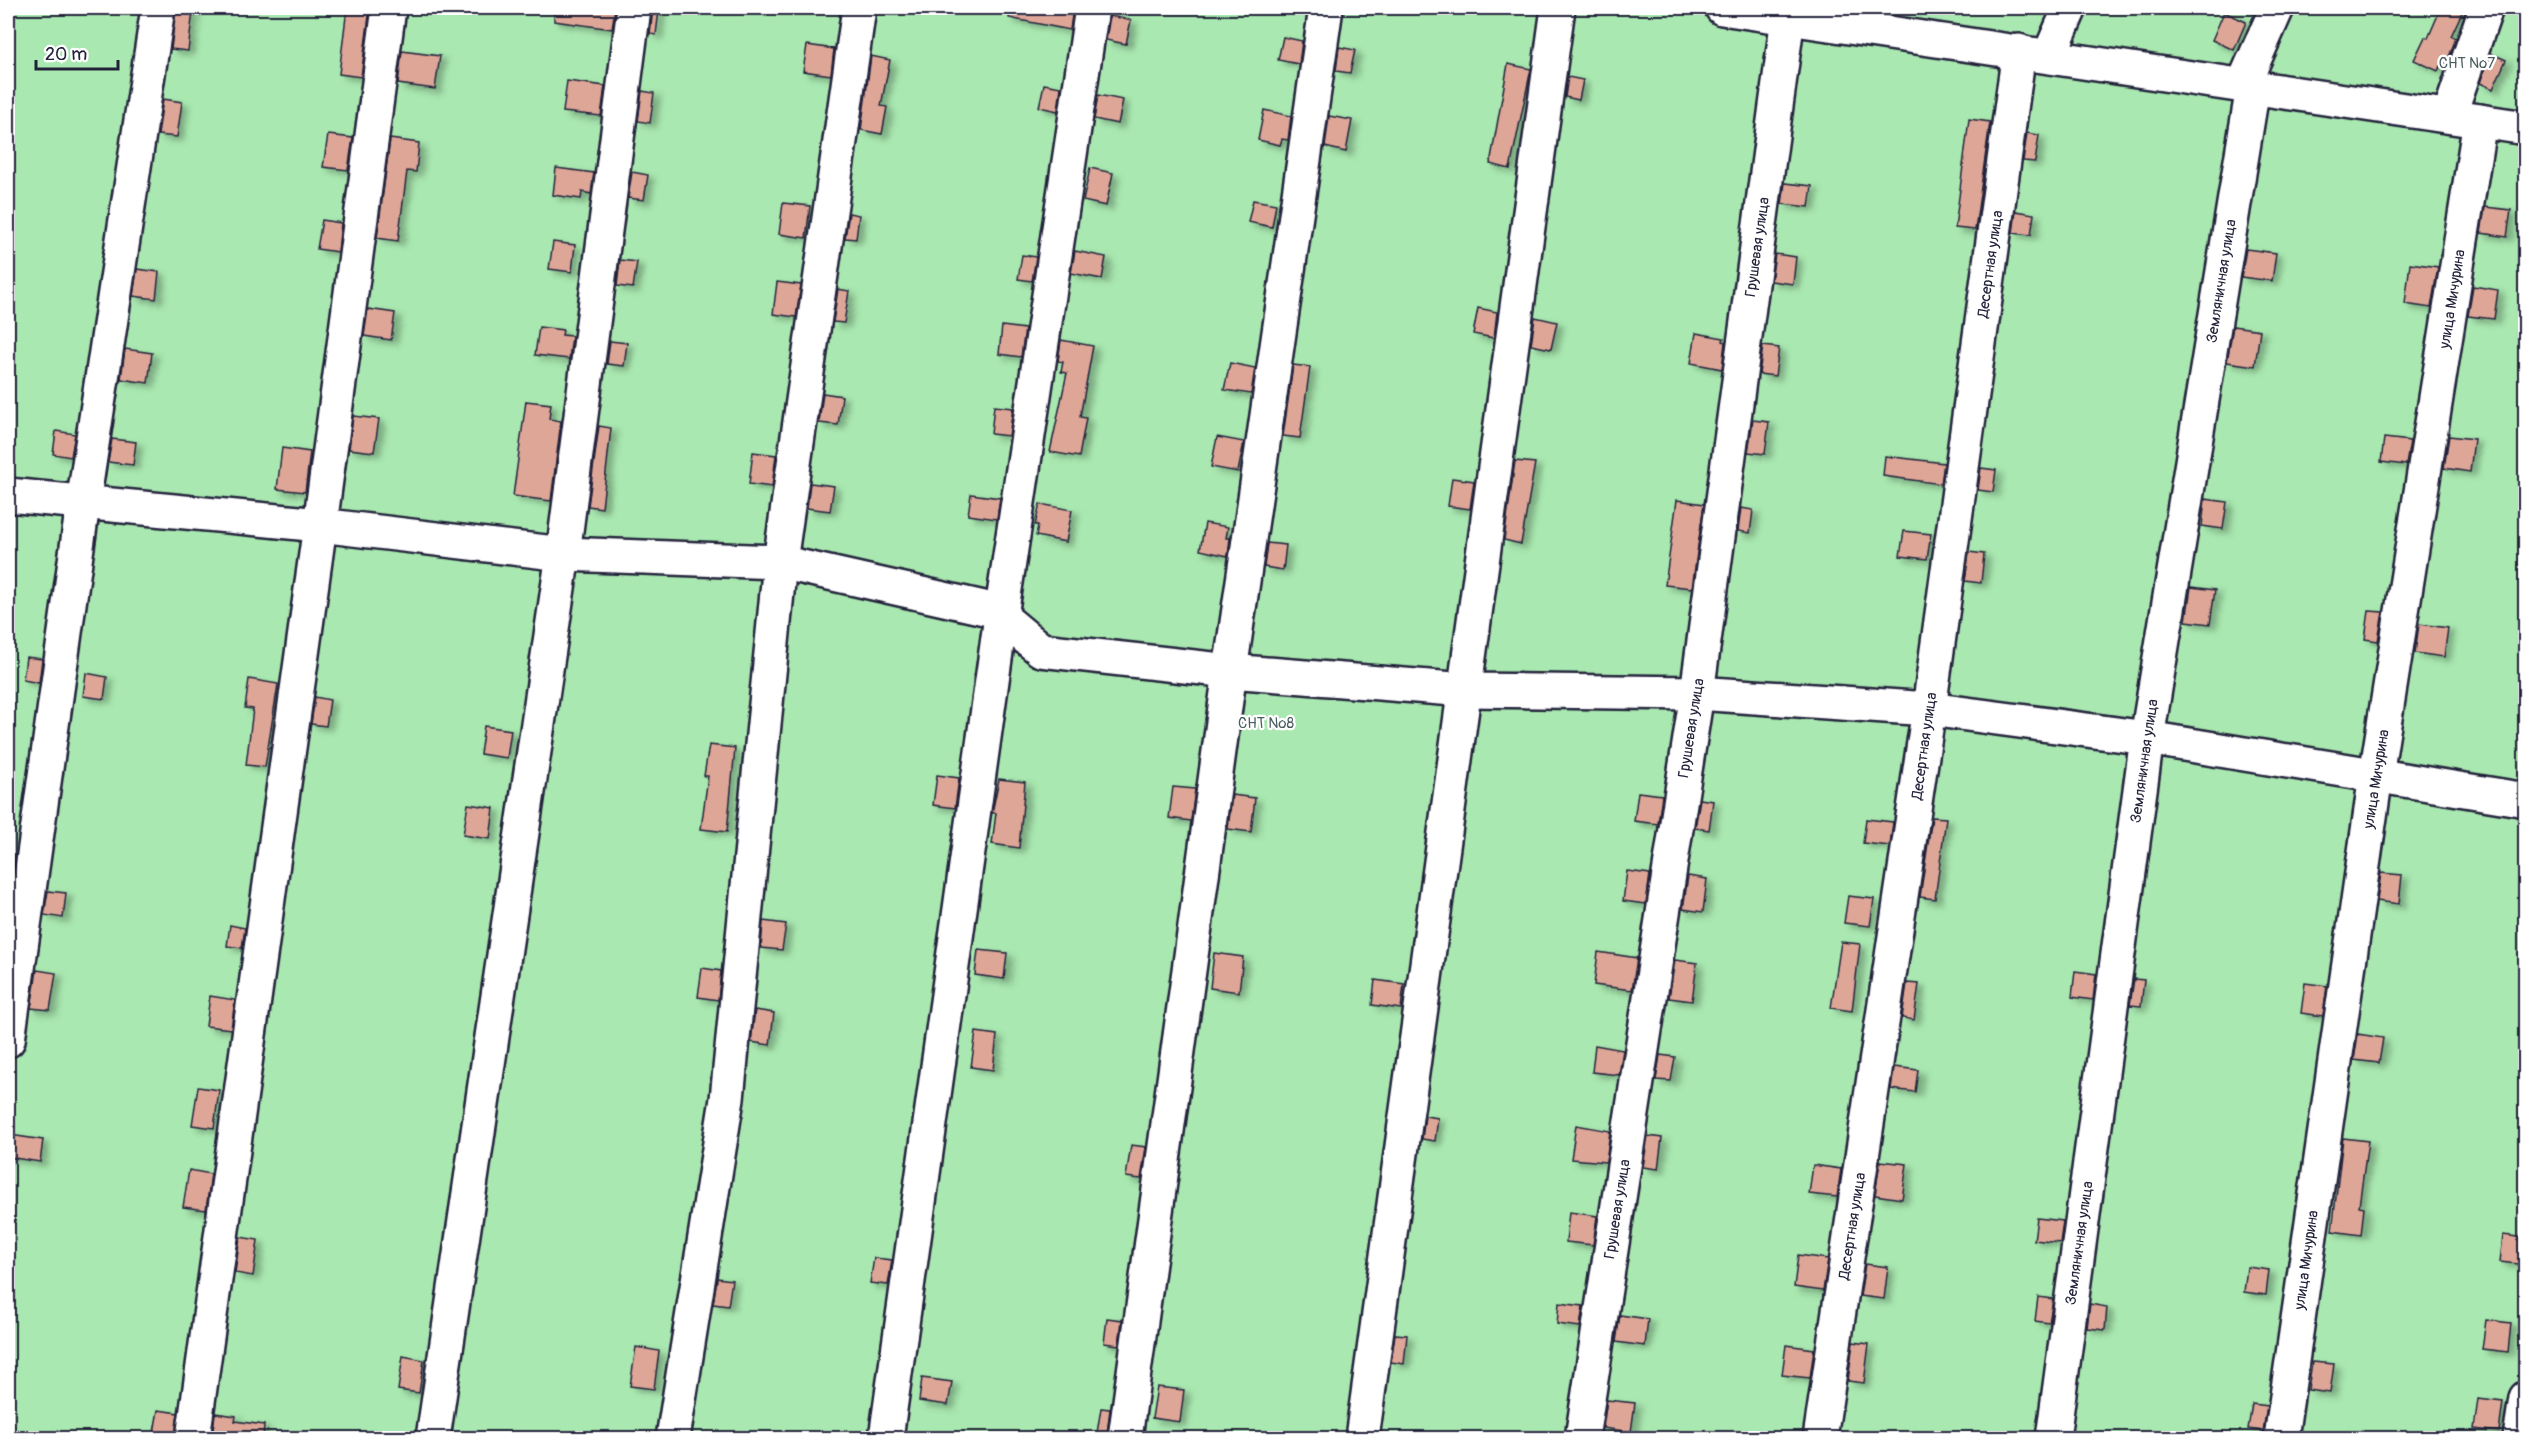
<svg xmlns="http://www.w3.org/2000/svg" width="2533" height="1446" font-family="Pangolin,sans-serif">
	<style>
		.green { fill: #a9e8b0; stroke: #668576; stroke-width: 1.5 }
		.building { fill: #dea697; stroke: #22223b; stroke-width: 1.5; filter: url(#shadow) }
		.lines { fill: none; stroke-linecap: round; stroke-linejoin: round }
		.minor-casing { stroke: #22223b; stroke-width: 38 }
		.minor { stroke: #fff; stroke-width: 33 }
		.labels { text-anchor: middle; stroke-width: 4.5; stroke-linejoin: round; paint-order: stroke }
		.park-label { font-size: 15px; fill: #4a5d5e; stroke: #fff }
		.street-label { font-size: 15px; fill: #22223b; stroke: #fff }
	</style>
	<defs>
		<filter id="shadow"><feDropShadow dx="6" dy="4" stdDeviation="3" flood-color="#0004"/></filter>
	</defs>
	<rect width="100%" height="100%" fill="#fff"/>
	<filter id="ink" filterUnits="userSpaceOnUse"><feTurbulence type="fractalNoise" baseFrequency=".0167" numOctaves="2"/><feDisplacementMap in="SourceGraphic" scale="12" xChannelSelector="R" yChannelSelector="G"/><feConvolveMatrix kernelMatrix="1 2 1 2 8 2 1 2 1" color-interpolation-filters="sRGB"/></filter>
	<g filter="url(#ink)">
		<!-- green -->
		<rect class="green" x="8" y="8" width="2517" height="1430"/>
		<!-- building -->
		<g class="building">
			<polygon points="347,8 370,8 361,77 339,74"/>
			<polygon points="554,8 615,8 612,29 554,21"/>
			<polygon points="1010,8 1073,8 1070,30 1009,18"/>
			<polygon points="2441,8 2464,8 2451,36 2456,38 2445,68 2440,66 2438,71 2414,60 2425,37 2428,38"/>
			<polygon points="176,9 193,11 188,51 171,49"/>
			<polygon points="653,9 659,10 656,35 650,34"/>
			<polygon points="2224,12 2246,22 2234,50 2212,40"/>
			<polygon points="1110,16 1131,20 1126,44 1106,40"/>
			<polygon points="1283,37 1302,41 1299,64 1278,60"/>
			<polygon points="807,45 834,49 831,75 803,71"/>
			<polygon points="1339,47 1355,50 1350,73 1336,71"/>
			<polygon points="402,51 440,56 435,89 398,84"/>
			<polygon points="2490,53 2506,60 2493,89 2480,83"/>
			<polygon points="871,56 890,60 881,106 887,107 882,134 861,130"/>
			<polygon points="1508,64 1531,69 1510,169 1490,164"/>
			<polygon points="1568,77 1583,80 1579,100 1565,97"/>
			<polygon points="567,81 605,86 601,116 563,112"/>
			<polygon points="1044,84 1061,87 1058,111 1039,107"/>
			<polygon points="642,91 654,93 650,123 638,121"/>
			<polygon points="1098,95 1123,100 1118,124 1094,119"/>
			<polygon points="163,99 182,102 177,137 158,135"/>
			<polygon points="1264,110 1291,116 1288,140 1282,139 1280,145 1258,140"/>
			<polygon points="1329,116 1352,120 1346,152 1325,147"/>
			<polygon points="1969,119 1990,122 1975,230 1955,228"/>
			<polygon points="2027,133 2039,135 2035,162 2023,161"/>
			<polygon points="328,135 353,138 348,170 323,167"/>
			<polygon points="390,139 419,143 416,172 407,171 398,241 377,238"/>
			<polygon points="556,168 594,173 591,194 582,192 581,199 553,195"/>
			<polygon points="1090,168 1113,173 1106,206 1083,201"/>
			<polygon points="632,172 648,175 644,200 628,198"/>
			<polygon points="1785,183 1812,186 1809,207 1782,204"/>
			<polygon points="1253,200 1276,204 1272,227 1248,222"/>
			<polygon points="783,203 810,206 806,238 779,234"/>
			<polygon points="2485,207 2511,210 2507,237 2481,233"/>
			<polygon points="2016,211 2034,214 2031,235 2013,233"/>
			<polygon points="849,213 859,215 856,239 845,238"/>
			<polygon points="322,220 341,223 338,252 317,249"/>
			<polygon points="553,242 575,245 572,272 549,269"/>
			<polygon points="2246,249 2276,253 2272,281 2241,277"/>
			<polygon points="1075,251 1106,257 1102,279 1071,273"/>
			<polygon points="1775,254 1796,257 1793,284 1771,281"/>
			<polygon points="1022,255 1036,257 1032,281 1018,279"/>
			<polygon points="620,260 637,262 633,288 617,286"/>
			<polygon points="2410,263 2438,267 2431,308 2405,304"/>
			<polygon points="137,269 159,272 156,299 133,296"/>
			<polygon points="777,282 801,285 796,317 773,314"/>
			<polygon points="2473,286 2498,290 2494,319 2468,316"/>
			<polygon points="838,289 849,291 844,323 833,322"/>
			<polygon points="1478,308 1497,312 1494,338 1473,334"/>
			<polygon points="368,309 395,313 391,340 364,336"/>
			<polygon points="1535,317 1557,322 1551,349 1531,345"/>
			<polygon points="1002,326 1025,329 1021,357 999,354"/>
			<polygon points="2233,326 2260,330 2255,366 2227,362"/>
			<polygon points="539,327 563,330 562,335 572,336 569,359 535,355"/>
			<polygon points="1696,333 1724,338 1723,341 1725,342 1722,369 1691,363"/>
			<polygon points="1061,340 1093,346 1080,417 1086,418 1079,457 1050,452 1067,373 1061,372 1063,362 1058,361"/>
			<polygon points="610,341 627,343 624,366 607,364"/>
			<polygon points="1763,346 1779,348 1775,376 1759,374"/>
			<polygon points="125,349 152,353 148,383 121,379"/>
			<polygon points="1230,363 1255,368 1251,394 1224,390"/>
			<polygon points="1293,365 1310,367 1300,438 1283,436"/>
			<polygon points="823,393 842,396 838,425 819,423"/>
			<polygon points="526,401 551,404 549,419 561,421 551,501 513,496"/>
			<polygon points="994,406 1013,408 1009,436 991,434"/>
			<polygon points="353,416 379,419 374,452 349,449"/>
			<polygon points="1753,420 1769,422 1765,454 1748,452"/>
			<polygon points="599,426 611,428 602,508 588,506"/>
			<polygon points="56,431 75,434 71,457 53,454"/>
			<polygon points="2449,436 2474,439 2470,472 2444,468"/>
			<polygon points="1217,437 1244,442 1238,472 1211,467"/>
			<polygon points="2384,438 2410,441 2406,465 2381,462"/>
			<polygon points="112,439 136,442 133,465 108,462"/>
			<polygon points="282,448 310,452 305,492 277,489"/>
			<polygon points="753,452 776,455 772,487 749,484"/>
			<polygon points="1885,456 1944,463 1941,484 1883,476"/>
			<polygon points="1515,461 1535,463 1521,544 1504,540"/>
			<polygon points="1981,468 1996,470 1993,492 1978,490"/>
			<polygon points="1452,478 1474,481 1470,509 1448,506"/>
			<polygon points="810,483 834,486 830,511 807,508"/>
			<polygon points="971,494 1000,498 997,519 968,515"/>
			<polygon points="2205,499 2227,502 2223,529 2202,526"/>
			<polygon points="1677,500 1704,504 1692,588 1665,585"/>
			<polygon points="1040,504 1072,510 1066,542 1036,536 1038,525 1035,525"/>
			<polygon points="1741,508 1753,510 1750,533 1738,531"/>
			<polygon points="1205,523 1228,527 1226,538 1230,538 1228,556 1200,550"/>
			<polygon points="1904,531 1931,534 1927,559 1900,556"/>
			<polygon points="1267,543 1286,545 1283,570 1264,567"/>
			<polygon points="1969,552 1984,554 1981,583 1965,581"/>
			<polygon points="2191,587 2215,590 2210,624 2186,621"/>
			<polygon points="2369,611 2383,612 2378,641 2365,639"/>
			<polygon points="2419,624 2448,628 2444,657 2415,653"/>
			<polygon points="26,657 42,659 39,683 23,680"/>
			<polygon points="86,673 107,677 104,699 83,696"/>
			<polygon points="249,679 278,684 265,767 246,765 253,709 245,708"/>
			<polygon points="315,697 330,700 326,726 311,724"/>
			<polygon points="484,726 511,730 507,758 480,754"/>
			<polygon points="709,745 735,748 727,832 701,829 708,776 704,776"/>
			<polygon points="937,775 959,778 955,808 933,805"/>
			<polygon points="999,779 1025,782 1019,848 992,844 996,813 992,813"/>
			<polygon points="1173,787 1195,789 1191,821 1169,818"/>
			<polygon points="1638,792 1662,795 1658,824 1634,821"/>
			<polygon points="1232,795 1255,798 1251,832 1228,829"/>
			<polygon points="1700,799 1713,801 1709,830 1695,828"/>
			<polygon points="468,804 494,808 490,839 463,835"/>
			<polygon points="1932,817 1946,818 1935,899 1920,897"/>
			<polygon points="1866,819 1893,822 1890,846 1863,843"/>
			<polygon points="1627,871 1650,874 1646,904 1623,901"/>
			<polygon points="2381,873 2402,875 2399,904 2377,901"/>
			<polygon points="1688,876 1707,879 1703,912 1683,909"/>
			<polygon points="48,891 66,893 63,918 44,915"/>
			<polygon points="1848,896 1874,899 1870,926 1844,923"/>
			<polygon points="763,921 786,924 782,950 761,948"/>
			<polygon points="230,925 245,928 242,948 227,946"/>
			<polygon points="1841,942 1860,944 1852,1011 1831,1008"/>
			<polygon points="978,950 1007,953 1004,979 975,975"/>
			<polygon points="1598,952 1637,958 1632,990 1594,985"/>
			<polygon points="1214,953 1243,957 1239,992 1210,988"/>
			<polygon points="1675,960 1697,963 1692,1001 1669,998"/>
			<polygon points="702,968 721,971 718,1000 698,997"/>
			<polygon points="37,970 56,973 50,1010 31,1008"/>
			<polygon points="2075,971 2096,974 2093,1000 2072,997"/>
			<polygon points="2134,979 2144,980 2141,1006 2130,1005"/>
			<polygon points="1375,980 1404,984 1401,1009 1372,1005"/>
			<polygon points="1907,983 1919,984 1914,1020 1902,1018"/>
			<polygon points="2305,983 2327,986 2323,1016 2301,1013"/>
			<polygon points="210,996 235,1000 231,1029 206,1026"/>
			<polygon points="755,1010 774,1013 770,1045 751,1042"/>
			<polygon points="976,1032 997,1035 993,1070 971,1067"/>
			<polygon points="2358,1034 2383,1038 2379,1063 2354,1060"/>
			<polygon points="1595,1045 1623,1050 1619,1075 1592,1072"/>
			<polygon points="1660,1055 1675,1057 1671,1081 1656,1080"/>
			<polygon points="1894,1067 1918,1070 1915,1092 1891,1089"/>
			<polygon points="198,1087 219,1090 214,1128 192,1125"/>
			<polygon points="1425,1116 1438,1118 1435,1141 1422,1139"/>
			<polygon points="1576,1125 1610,1131 1606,1162 1571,1159"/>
			<polygon points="10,1135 43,1140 40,1162 8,1157"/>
			<polygon points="1648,1136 1662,1138 1658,1169 1643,1167"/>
			<polygon points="2343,1138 2368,1141 2359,1206 2364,1207 2361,1235 2332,1231"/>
			<polygon points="1131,1145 1146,1147 1141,1179 1126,1177"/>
			<polygon points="1880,1161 1907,1164 1902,1199 1875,1195"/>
			<polygon points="1813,1165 1841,1169 1837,1197 1809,1194"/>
			<polygon points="189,1170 211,1174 206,1210 183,1207"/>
			<polygon points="1569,1212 1597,1216 1593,1245 1566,1242"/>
			<polygon points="2037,1218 2063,1221 2060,1243 2034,1240"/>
			<polygon points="2503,1235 2526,1238 2526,1265 2500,1262"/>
			<polygon points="240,1237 258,1240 253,1276 235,1273"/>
			<polygon points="1798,1255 1828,1259 1823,1291 1794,1287"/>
			<polygon points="874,1258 892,1260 888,1285 870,1283"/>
			<polygon points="1865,1264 1888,1267 1884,1299 1860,1296"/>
			<polygon points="2247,1267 2269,1270 2266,1295 2244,1292"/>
			<polygon points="717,1278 732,1280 728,1306 713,1304"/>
			<polygon points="2038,1297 2053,1299 2049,1323 2035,1321"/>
			<polygon points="1559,1303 1583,1306 1580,1327 1557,1324"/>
			<polygon points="2090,1304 2107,1307 2105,1330 2087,1328"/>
			<polygon points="1620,1315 1648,1319 1645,1346 1616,1342"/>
			<polygon points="1107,1318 1122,1320 1119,1345 1104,1343"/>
			<polygon points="2486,1320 2511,1323 2508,1352 2482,1349"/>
			<polygon points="1395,1334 1407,1335 1404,1364 1391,1362"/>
			<polygon points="1853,1342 1869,1344 1864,1383 1848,1381"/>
			<polygon points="1786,1345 1814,1349 1810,1378 1782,1375"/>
			<polygon points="636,1347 659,1351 654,1389 630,1386"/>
			<polygon points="403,1356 424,1360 419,1393 398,1390"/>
			<polygon points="2312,1362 2334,1364 2330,1393 2308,1390"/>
			<polygon points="922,1378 952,1382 948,1405 919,1401"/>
			<polygon points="1157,1387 1184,1390 1180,1422 1152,1418"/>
			<polygon points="2478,1399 2503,1402 2499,1432 2474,1429"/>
			<polygon points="1607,1400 1635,1403 1631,1432 1603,1428"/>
			<polygon points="2252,1404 2267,1406 2263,1431 2248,1429"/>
			<polygon points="1101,1408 1110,1409 1107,1434 1097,1433"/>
			<polygon points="158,1410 178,1413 175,1438 153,1438"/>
			<polygon points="215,1413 236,1416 235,1421 264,1425 263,1438 212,1438"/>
		</g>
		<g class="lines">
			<!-- minor casing -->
			<g class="minor-casing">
				<g id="minor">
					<polyline points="1722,8 2526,128"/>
					<polyline points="2049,56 2070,8"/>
					<polyline points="2243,85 2277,8"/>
					<polyline points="2449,116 2486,8"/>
					<polyline points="8,495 320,525 563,554 780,562 993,610 1041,650 1230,671 1466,690 1697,693 1929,709 2147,738 2526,800"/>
					<polyline points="8,1040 83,504 158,8"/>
					<polyline points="193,1438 320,525 389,8"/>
					<polyline points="433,1438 563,554 634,8"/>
					<polyline points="673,1438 727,1099 780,562 859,8"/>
					<polyline points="886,1438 1001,616 1092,8"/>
					<polyline points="1125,1438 1230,671 1326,8"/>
					<polyline points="1362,1438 1558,8"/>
					<polyline points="1582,1438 1697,693 1788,17"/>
					<polyline points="1820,1438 1929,709 2019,51"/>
					<polyline points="2053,1438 2147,738 2253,87"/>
					<polyline points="2281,1438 2376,775 2480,121"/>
					<polyline points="2520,1438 2526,1398"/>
				</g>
			</g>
			<!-- minor -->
			<use href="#minor" class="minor"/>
		</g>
	</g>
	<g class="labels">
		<!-- park labels -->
		<g class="park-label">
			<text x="2467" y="68">СНТ №7</text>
			<text x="1266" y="728">СНТ №8</text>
		</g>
		<!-- street labels -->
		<g class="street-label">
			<text transform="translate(1757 247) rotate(-82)" y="5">Грушевая улица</text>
			<text transform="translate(1990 264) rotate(-82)" y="5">Десертная улица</text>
			<text transform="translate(2221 281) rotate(-81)" y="5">Земляничная улица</text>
			<text transform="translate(2452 299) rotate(-81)" y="5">улица Мичурина</text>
			<text transform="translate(1691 728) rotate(-81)" y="5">Грушевая улица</text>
			<text transform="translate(1924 746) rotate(-82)" y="5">Десертная улица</text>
			<text transform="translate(2144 761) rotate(-82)" y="5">Земляничная улица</text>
			<text transform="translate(2376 779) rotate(-81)" y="5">улица Мичурина</text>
			<text transform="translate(1617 1209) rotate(-81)" y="5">Грушевая улица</text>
			<text transform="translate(1852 1226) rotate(-81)" y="5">Десертная улица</text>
			<text transform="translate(2079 1243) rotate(-82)" y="5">Земляничная улица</text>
			<text transform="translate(2306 1260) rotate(-82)" y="5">улица Мичурина</text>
		</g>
	</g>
	<!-- margin -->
	<rect width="2533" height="1446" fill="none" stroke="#fff" stroke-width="30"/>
	<rect x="15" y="15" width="2503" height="1416" fill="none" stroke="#22223b" stroke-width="2" filter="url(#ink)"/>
	<!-- scale -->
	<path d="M36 60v9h82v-9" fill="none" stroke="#22223b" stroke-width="3"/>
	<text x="45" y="60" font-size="18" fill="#22223b" stroke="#ffffff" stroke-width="4.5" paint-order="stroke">20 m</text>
</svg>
